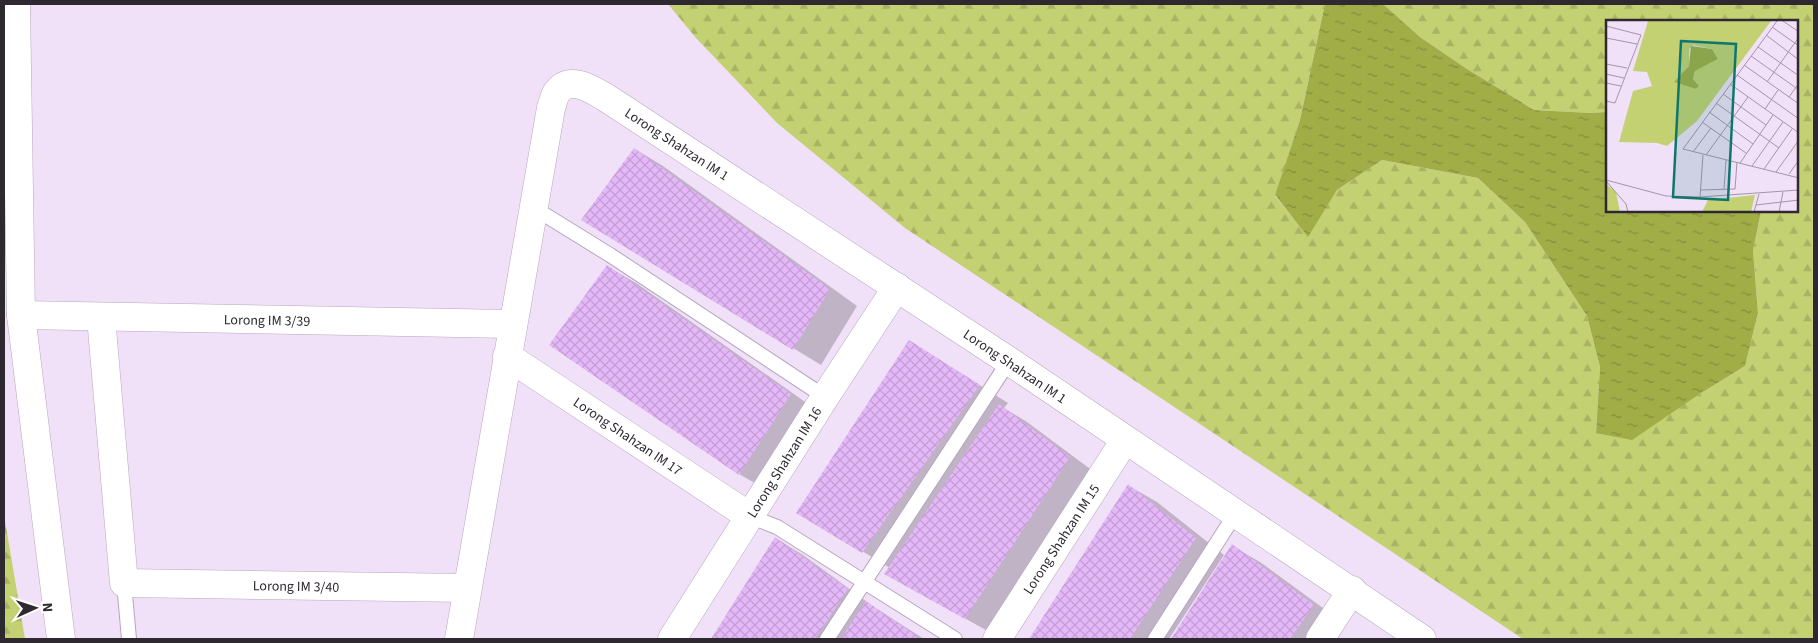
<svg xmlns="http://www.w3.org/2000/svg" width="1818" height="643" font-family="'Source Sans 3',sans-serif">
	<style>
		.forest { fill: url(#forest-firs) }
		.water { fill: url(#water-ripples) }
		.shadow { fill: #0003 }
		.building { fill: url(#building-cross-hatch) }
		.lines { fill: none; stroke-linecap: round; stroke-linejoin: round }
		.service-casing { stroke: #b7a7be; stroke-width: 16 }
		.minor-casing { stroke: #b7a7be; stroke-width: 29 }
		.service { stroke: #fff; stroke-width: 14 }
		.minor { stroke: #fff; stroke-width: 28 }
		.labels { text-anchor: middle; stroke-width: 4; stroke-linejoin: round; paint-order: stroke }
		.street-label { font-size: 14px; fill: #2e2831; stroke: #fff }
		.inset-road { fill: none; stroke: #a296a8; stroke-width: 1 }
		.view { fill: #0f766e; fill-opacity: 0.15; stroke: #0f766e; stroke-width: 2.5 }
		.inset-edge { fill: none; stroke: #2e2831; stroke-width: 2.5 }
	</style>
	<defs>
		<pattern id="forest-firs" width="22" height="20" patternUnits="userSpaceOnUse" patternTransform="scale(1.25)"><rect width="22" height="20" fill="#c4d172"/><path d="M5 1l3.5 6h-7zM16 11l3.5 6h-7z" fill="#a9b363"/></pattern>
		<pattern id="water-ripples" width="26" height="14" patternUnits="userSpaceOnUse" patternTransform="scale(1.25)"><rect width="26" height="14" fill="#a1ad47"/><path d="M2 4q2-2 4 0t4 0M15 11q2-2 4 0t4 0" fill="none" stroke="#848d3c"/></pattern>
		<pattern id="building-cross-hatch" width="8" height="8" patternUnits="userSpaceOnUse" patternTransform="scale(1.25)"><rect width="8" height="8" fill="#e4b7f8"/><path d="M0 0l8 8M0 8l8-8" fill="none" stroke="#c49dd5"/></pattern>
	</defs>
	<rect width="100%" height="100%" fill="#f0e0f8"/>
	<!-- forest -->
	<g class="forest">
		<polygon points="668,4 1325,4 1300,120 1275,196 1308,236 1337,190 1382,160 1478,178 1525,222 1587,316 1600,367 1596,433 1698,395 1745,366 1758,313 1753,251 1761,211 1797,211 1797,21 1607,21 1607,112 1591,113 1534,110 1467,69 1420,37 1383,4 1814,4 1814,639 1523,639 905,228 777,123 696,38"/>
		<polygon points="4,515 25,639 4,639"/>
	</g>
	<!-- water -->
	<polygon class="water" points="1325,4 1383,4 1420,37 1467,69 1534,110 1591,113 1607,112 1607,211 1761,211 1753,251 1758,313 1745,366 1698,395 1632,440 1596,433 1600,367 1587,316 1525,222 1478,178 1382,160 1337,190 1308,237 1275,195 1300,120"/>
	<!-- shadow -->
	<g class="shadow">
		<polygon points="635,149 663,166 857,306 821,365 583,220"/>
		<polygon points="608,267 636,283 818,411 767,490 739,474"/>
		<polygon points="909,341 1008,403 1004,408 1027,422 1097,474 993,634 914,590 890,568 798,512"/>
		<polygon points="1129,486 1157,502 1224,555 1169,639 1031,639"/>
		<polygon points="775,538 803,555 874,607 924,639 712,639"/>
		<polygon points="1232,546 1260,562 1342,622 1330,639 1172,639"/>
	</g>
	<!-- building -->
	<g class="building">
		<polygon points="634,148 830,289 793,350 581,220"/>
		<polygon points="607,265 791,394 739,475 549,345"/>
		<polygon points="909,340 980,385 862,553 796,513"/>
		<polygon points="999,404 1070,457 965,619 884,574"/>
		<polygon points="1128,484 1196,538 1130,639 1029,639"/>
		<polygon points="775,537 848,589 815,639 711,639"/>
		<polygon points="1232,544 1314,605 1290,639 1171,639"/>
		<polygon points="866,601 921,639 841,639"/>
	</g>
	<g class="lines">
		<!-- service casing -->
		<g class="service-casing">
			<g id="service">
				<polyline points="534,208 610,255 825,397"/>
				<polyline points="749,516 777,527 955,639"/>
				<polyline points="124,583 129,639"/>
				<polyline points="827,639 1009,361"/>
				<polyline points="1155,639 1236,513"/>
			</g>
		</g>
		<!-- minor casing -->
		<g class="minor-casing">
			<g id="minor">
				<polyline points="16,4 21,315 61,639"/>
				<polyline points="21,315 513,324"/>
				<polyline points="101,317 124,583 467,588"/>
				<polyline points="507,356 749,516"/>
				<path d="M 459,639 L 551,108 C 553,103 554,96 557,92 C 570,75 591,89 605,97 L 1009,361 L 1422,639"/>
				<polyline points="672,639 825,397 897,287"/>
				<polyline points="997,639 1125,440"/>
				<polyline points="1320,639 1352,590"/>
			</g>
		</g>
		<!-- service -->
		<use href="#service" class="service"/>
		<!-- minor -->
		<use href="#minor" class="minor"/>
	</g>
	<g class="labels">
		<!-- street labels -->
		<g class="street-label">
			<text transform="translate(677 144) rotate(33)" y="5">Lorong Shahzan IM 1</text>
			<text transform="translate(267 320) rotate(1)" y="5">Lorong IM 3/39</text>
			<text transform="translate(1015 366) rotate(34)" y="5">Lorong Shahzan IM 1</text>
			<text transform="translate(628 436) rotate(34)" y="5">Lorong Shahzan IM 17</text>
			<text transform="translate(784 462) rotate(-58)" y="5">Lorong Shahzan IM 16</text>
			<text transform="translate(1061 539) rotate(-57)" y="5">Lorong Shahzan IM 15</text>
			<text transform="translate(296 586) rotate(1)" y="5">Lorong IM 3/40</text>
		</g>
	</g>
	<!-- overview -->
	<g transform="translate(1606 20)">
		<rect width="192" height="192" fill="#f0e0f8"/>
		<path d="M 42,1 L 165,1 L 91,101 L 61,126 L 51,123 L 13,122 L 27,71 L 46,66 L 41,52 L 27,51 ZM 87,25 L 106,29 L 112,39 L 89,51 L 87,59 L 93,66 L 90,69 L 69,62 L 83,46 L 83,29 ZM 0,164 L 10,172 L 14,192 L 0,192 ZM 149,175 L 145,192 L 96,192 L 102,180 Z" fill="#c4d172" fill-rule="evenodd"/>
		<path d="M 85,26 L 106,29 L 112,39 L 89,51 L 87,59 L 93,66 L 90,69 L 68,62 L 83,46 Z" fill="#a1ad47"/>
		<path class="inset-road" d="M 171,1 L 77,129 L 193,158M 177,1 L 193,12M 0,6 L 35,15 L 9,83 L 0,81M 166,7 L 193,26M 160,15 L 193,40M 0,18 L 31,24M 152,27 L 193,56M 145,36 L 193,70M 0,44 L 21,48M 138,45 L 193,84M 0,54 L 18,58M 131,55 L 193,99M 161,62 L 193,17M 0,63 L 15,66M 124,64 L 193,113M 117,74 L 160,105M 183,77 L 193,63M 110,83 L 173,128M 159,89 L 172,70M 103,92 L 147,124M 96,102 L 140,133M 87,132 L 105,108M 100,135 L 142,77M 134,143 L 167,95M 146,146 L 177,102M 158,149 L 186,109M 170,152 L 193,120M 183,154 L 193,140M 0,160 L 60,176 L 94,177 L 193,170M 0,161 L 20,184 L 22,192M 118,169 L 120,140M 95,170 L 129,169 L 131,142M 94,177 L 97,135M 150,185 L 193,180M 148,192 L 153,174M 173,192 L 177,172"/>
		<path class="view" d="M 75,21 L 130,24 L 122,180 L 67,177 Z"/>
		<rect width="192" height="192" class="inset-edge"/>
	</g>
	<!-- border -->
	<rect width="1818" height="643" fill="none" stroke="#2e2831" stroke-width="10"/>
	<!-- north arrow -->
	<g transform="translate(35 608) rotate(87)" stroke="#ffffff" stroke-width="4" paint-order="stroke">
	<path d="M0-4L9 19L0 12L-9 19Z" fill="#2e2831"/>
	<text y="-8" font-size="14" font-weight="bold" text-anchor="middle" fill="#2e2831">N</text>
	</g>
</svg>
